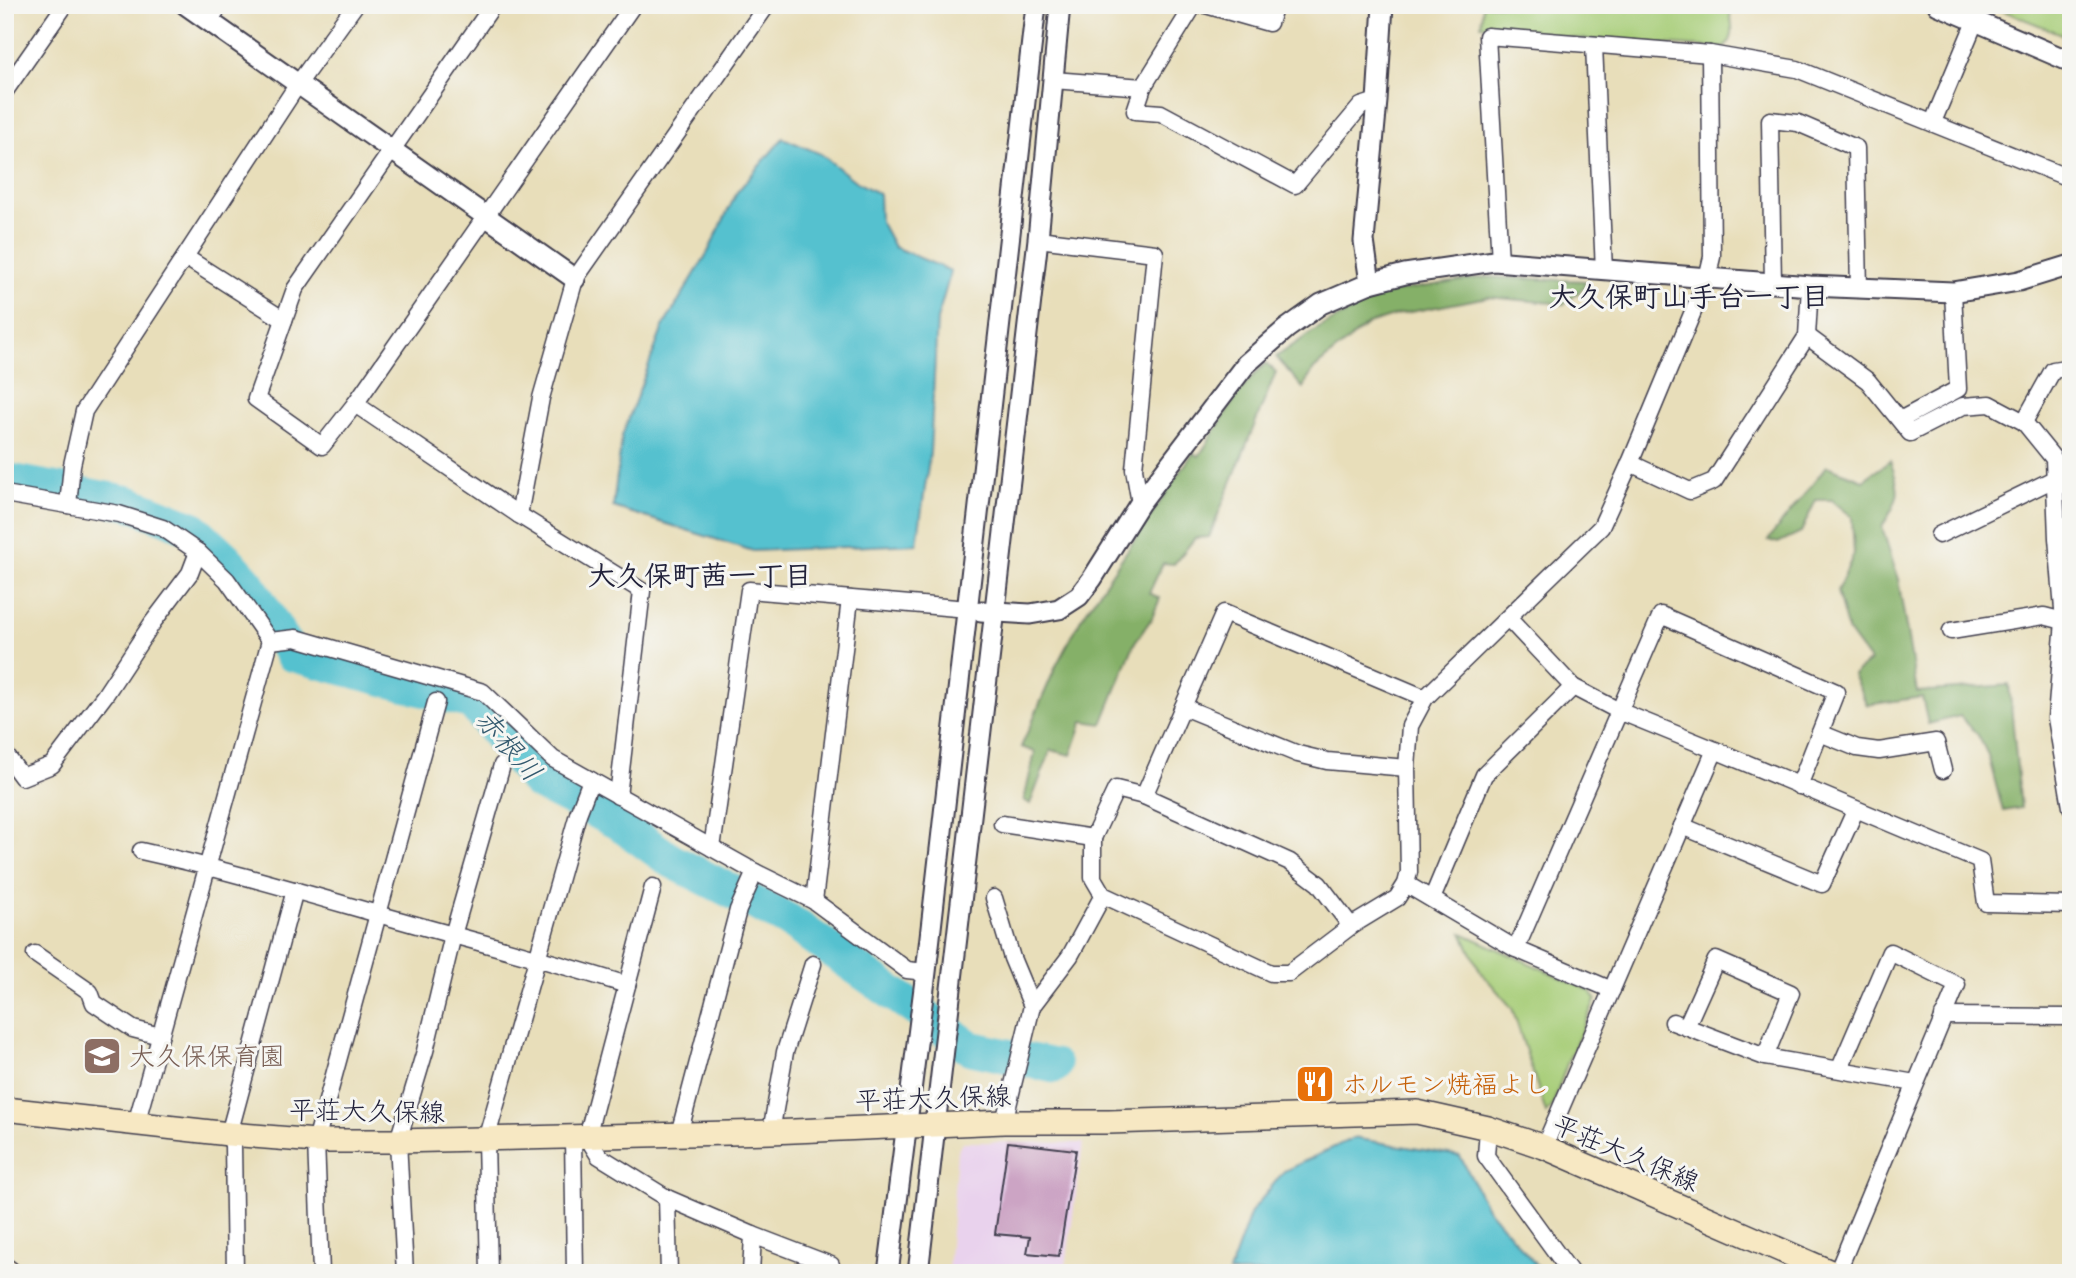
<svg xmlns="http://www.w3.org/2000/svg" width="2076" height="1278" font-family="Itim,'Klee One',sans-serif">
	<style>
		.built { fill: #e9d2ed }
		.green { fill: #a7cd78; stroke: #64785a; stroke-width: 2 }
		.forest { fill: #85b068; stroke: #546952; stroke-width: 2 }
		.water { fill: #55c1cf; stroke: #3c7285; stroke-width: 2 }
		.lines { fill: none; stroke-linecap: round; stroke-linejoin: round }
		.river { stroke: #55c1cf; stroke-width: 35 }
		.building { fill: #cca4c4 }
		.minor-casing { stroke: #403e4e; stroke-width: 19 }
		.tertiary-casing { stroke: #403e4e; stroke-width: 23 }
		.secondary-casing { stroke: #403e4e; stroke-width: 26 }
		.minor { stroke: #fff; stroke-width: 16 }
		.tertiary { stroke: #fff; stroke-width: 19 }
		.secondary { stroke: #f7e8c3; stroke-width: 23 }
		.labels { text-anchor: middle; stroke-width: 6; stroke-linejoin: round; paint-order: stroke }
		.education-label { font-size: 26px; fill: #785e54; stroke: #f6f6f2; text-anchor: start }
		.food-label { font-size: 26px; fill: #c56008; stroke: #f6f6f2; text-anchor: start }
		.street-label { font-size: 26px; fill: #22223b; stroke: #f6f6f2 }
		.neighbourhood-label { font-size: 28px; font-weight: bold; fill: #22223b; stroke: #f6f6f2 }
		.water-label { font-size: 28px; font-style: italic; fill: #345a6f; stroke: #f6f6f2 }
	</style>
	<rect width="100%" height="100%" fill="#f6f6f2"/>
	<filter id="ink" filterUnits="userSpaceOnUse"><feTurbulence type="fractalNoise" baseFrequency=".0143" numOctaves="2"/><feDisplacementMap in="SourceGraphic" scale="14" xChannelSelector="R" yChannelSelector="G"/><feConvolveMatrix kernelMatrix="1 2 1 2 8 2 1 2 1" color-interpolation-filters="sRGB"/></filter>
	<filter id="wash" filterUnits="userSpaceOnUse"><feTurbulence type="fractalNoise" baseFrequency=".00686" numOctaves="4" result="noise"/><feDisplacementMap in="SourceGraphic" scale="28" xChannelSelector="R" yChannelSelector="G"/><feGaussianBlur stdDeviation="1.57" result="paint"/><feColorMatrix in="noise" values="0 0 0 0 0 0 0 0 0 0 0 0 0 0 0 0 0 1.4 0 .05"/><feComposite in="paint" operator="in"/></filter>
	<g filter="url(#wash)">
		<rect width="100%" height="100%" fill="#e8deba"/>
		<!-- built -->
		<polygon class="built" points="962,1142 1083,1143 1065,1273 948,1273 957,1151"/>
		<!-- green -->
		<g class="green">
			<path d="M 1483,5 L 1728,5 C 1731,19 1738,40 1723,48 L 1580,39 L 1481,25 Z"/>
			<polygon points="1994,5 2071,5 2071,38 1994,7"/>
			<polygon points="1462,933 1591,991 1596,999 1568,1061 1553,1104 1546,1113 1512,1008 1480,971"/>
		</g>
		<!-- forest -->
		<g class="forest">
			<polygon points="1485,277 1586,281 1583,289 1564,304 1488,297 1400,314 1368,324 1314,369 1303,388 1276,357 1315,330 1385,293"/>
			<path d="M 1266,363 L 1276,372 L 1209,537 L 1195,538 L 1174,564 L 1163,563 L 1149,593 L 1160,598 L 1152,618 L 1135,642 L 1102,724 L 1083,721 L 1071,755 L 1051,750 L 1030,804 L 1024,800 L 1035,752 L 1021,747 L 1057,664 L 1081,619 L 1193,453 L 1199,456 C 1221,423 1236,390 1266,363 Z"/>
			<path d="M 1890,461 C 1903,494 1899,498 1882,527 L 1898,579 L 1917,692 L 2009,685 L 2021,808 L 2003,811 L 1988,755 L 1978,735 L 1960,716 L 1928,724 L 1922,697 L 1867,705 L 1853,675 L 1870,661 L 1848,631 L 1837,591 L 1854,554 L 1852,517 L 1832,500 L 1816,500 L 1801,532 L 1778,543 L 1768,540 L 1827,466 L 1863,480 Z"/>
		</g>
		<!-- water -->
		<g class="water">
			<polygon points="783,138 821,154 855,181 879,194 880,221 894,247 951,271 937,320 930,452 917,544 753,551 613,507 622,436 663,327 708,252 737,192"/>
			<polygon points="1353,1138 1460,1156 1487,1208 1543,1273 1229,1273 1251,1212 1284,1171"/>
		</g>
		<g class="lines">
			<!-- river -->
			<polyline class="river" points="5,480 129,503 194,529 225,558 249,585 291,654 472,702 537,782 617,822 670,860 788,920 971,1048 1054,1066"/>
		</g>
		<g id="blocks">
			<!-- building -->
			<polygon class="building" points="1008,1142 1076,1150 1059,1256 1027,1253 1030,1237 995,1234"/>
		</g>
	</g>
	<g filter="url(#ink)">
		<use href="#blocks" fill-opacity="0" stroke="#403e4e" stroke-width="2"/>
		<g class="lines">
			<!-- minor casing -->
			<g class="minor-casing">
				<g id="minor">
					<polyline points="493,5 295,289 256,399 322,446 355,404 519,515"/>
					<polyline points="1194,5 1143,87 1135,111 1161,113 1295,185 1361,106 1377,101"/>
					<polyline points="1206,5 1269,23 1275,5"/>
					<polyline points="209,21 220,5"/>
					<polyline points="1594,45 1604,271"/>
					<polyline points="1053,80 1143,87"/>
					<polyline points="5,91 65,5"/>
					<polyline points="1933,122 1982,5"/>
					<polyline points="1038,239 1155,253 1134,469 1140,503"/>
					<polyline points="185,257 284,320"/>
					<polyline points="1500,261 1487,36 1710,54 1797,69 2071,179"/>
					<polyline points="1773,283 1770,120 1798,123 1856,148 1859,289"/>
					<polyline points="1807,336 1868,381 1910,433 1963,406 1990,404 2024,422 2054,459 2057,538 2064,621 2056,718 2071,807"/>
					<polyline points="355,404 633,5"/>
					<polyline points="1900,420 1958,389 1953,292"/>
					<polyline points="2024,422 2053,370 2071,367"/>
					<polyline points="1630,463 1690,491 1714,481 1807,336 1810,286"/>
					<polyline points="5,494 119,514 163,528 198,552 227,580 270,641 136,1124"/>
					<polyline points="68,505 72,465 84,411 298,84 355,5"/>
					<polyline points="1939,535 2056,478"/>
					<polyline points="1508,618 1573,687 1619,711 1715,750 1544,1147"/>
					<polyline points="1951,631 2044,616 2071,623"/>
					<polyline points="270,641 296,638 483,692 553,759 755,872 814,901 907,970 926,972"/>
					<polyline points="1183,707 1298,754 1327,761 1407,768"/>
					<polyline points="1820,733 1857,748 1879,751 1936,742 1943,770"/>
					<polyline points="1715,750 1980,861 1986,903 2071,905"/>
					<polyline points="5,754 22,777 52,765 105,695 153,622 190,573 198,552"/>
					<polyline points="618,796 642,591 519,515 541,398 575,279 767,5"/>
					<polyline points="1144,796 1224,613 1425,698"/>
					<polyline points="1002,824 1093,838 1093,878 1103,895 1271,973 1289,973 1351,926 1397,898 1406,884 1409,872 1407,768 1410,726 1425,698 1601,527 1630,463 1707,278 1712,257 1710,54"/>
					<polyline points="1682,826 1822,884 1855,811"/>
					<polyline points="1093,838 1116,789 1144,796 1290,862 1319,884 1351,926"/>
					<polyline points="712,848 749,590 968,609"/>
					<path d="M 141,851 C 246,874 349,907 453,935 C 512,951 570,967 627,985"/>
					<polyline points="1406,884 1516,949 1612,990"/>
					<polyline points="653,887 587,1137 599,1156 667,1198 753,1235 831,1265 832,1273"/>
					<polyline points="994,898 1012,958 1032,1006 1004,1122"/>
					<polyline points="1432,899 1484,775 1573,687"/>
					<polyline points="814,901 850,599"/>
					<polyline points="1516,949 1661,615 1836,692 1799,786"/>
					<polyline points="35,954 90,992 94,1003 133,1029 160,1036"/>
					<polyline points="1032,1006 1070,956 1103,895"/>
					<polyline points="1943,1016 2071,1017"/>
					<polyline points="1673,1022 1765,1057 1915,1083"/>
					<polyline points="1686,1027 1716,960 1791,993 1765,1057"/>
					<polyline points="1488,1128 1486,1156 1571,1273"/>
					<polyline points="771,1132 785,1052 813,964"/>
					<polyline points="679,1134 738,910 755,872"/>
					<polyline points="573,1137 575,1273"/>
					<polyline points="667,1198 669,1273"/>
					<polyline points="235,1273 233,1145 229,1134 295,890"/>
					<polyline points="321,1273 316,1141 436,702"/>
					<polyline points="405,1273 398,1141 425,1051 453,935 502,765"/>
					<polyline points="489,1273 486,1140 578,814 591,780"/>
					<polyline points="751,1273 753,1235"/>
					<polyline points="1837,1273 1957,985 1890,952 1840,1068"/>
				</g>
			</g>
			<!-- tertiary casing -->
			<g class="tertiary-casing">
				<g id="tertiary">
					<polyline points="186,5 575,279"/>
					<polyline points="1938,5 2071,62"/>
					<polyline points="1370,283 1364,241 1377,101 1383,5"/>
					<polyline points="981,611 1030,614 1059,609 1079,596 1092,579 1140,503 1246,364 1286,329 1321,304 1370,283 1405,274 1494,261 1810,286 1953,292 2019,281 2071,265"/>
					<polyline points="888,1273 926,972 1036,5"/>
					<polyline points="918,1273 1038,239 1060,5"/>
				</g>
			</g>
			<!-- secondary casing -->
			<g class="secondary-casing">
				<g id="secondary">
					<polyline points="5,1109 229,1134 316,1141 398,1141 771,1132 1004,1122 1109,1122 1417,1112 1488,1128 1544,1147 1833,1273"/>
					<polyline points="5,1270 9,1273"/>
				</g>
			</g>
			<!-- minor -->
			<use href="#minor" class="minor"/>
			<!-- tertiary -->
			<use href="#tertiary" class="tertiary"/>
			<!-- secondary -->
			<use href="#secondary" class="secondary"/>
		</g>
	</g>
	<!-- icons -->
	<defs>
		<g id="school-square" transform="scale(2.0125)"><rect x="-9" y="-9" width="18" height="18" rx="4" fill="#8d6e63" stroke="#f6f6f2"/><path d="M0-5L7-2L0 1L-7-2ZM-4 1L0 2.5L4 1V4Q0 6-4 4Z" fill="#fff"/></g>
		<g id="restaurant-square" transform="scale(2.0125)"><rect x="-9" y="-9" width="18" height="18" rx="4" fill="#e8710a" stroke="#f6f6f2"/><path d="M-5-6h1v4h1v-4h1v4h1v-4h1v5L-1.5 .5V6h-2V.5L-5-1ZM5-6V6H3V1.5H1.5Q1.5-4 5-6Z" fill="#fff"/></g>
	</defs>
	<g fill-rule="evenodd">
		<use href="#school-square" x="102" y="1056"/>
		<use href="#restaurant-square" x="1315" y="1084"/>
	</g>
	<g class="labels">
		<!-- education labels -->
		<g class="education-label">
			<text x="129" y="1065">大久保保育園</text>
		</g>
		<!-- food labels -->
		<g class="food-label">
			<text x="1342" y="1093">ホルモン焼福よし</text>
		</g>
		<!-- street labels -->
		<g class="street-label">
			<text transform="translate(933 1098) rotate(-2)" y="9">平荘大久保線</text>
			<text transform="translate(367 1111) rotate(1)" y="9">平荘大久保線</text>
			<text transform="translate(1626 1153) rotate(23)" y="9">平荘大久保線</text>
		</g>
		<!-- neighbourhood labels -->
		<g class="neighbourhood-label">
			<text x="1689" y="306">大久保町山手台一丁目</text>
			<text x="700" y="585">大久保町茜一丁目</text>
		</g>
		<!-- water labels -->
		<g class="water-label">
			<text transform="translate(509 745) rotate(49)" y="10">赤根川</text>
		</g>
	</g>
	<!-- margin -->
	<rect width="2076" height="1278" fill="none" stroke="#f6f6f2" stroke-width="28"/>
</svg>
